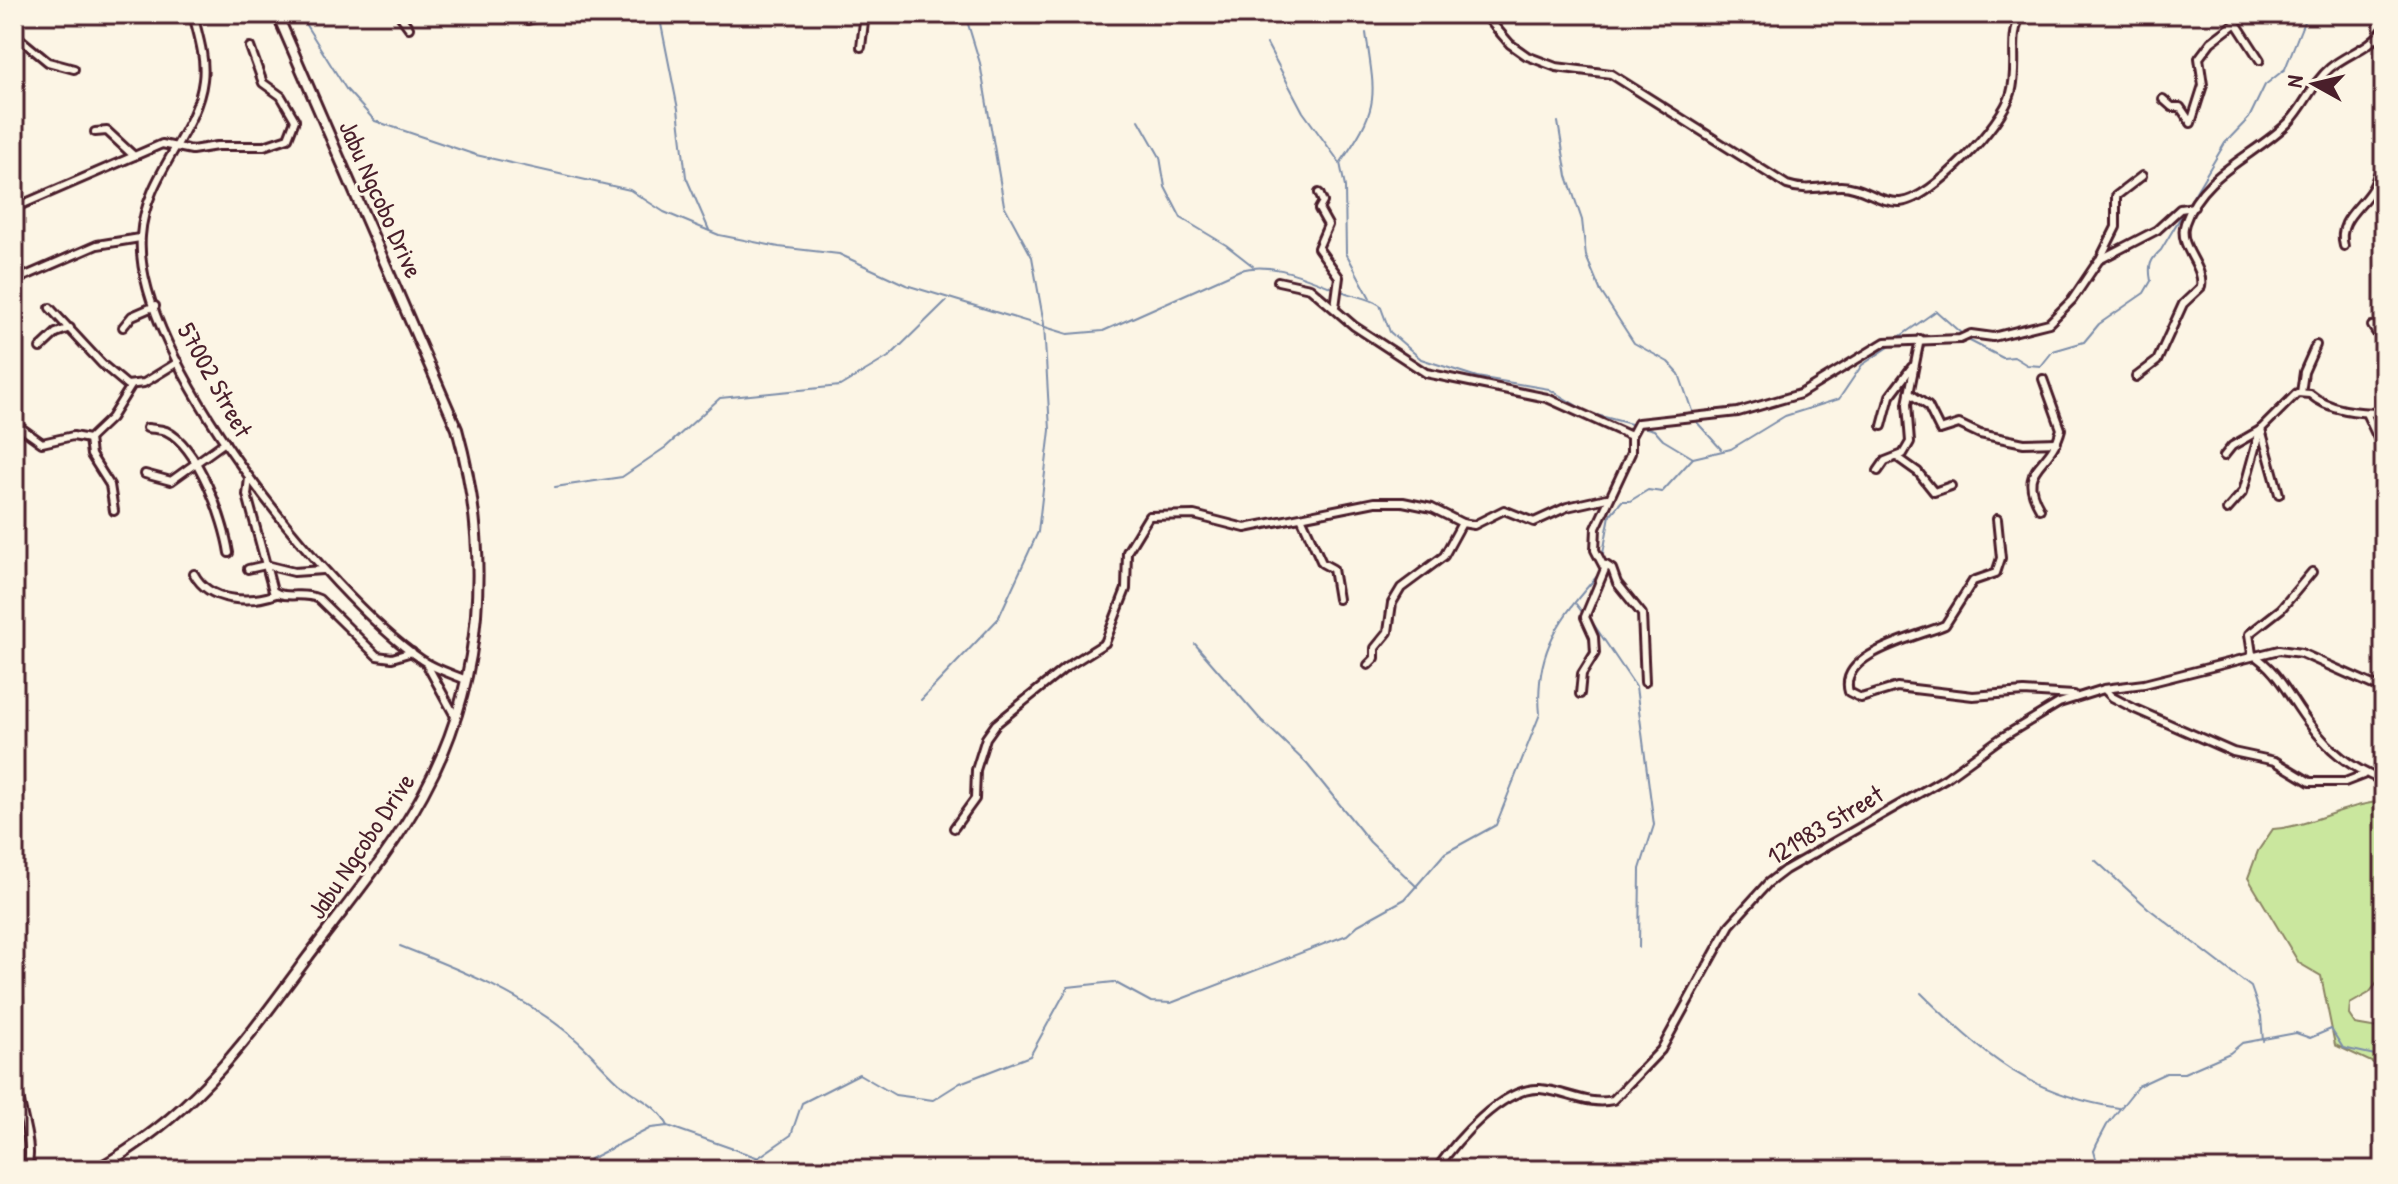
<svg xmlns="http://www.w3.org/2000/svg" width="2398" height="1184" font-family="'Patrick Hand',sans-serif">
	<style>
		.green { fill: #cae79e; stroke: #8a8364; stroke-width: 2 }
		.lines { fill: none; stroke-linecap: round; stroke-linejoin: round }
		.stream { stroke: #7c8da9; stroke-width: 2 }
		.minor-casing { stroke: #4a1f2b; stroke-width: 12 }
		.major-casing { stroke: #4a1f2b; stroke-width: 14 }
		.minor { stroke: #fcf5e5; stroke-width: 6 }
		.major { stroke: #fcf5e5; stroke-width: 8 }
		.labels { text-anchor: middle; stroke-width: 6; stroke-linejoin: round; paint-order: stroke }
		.street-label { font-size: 26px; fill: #4a1f2b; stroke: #fcf5e5 }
	</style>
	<rect width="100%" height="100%" fill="#fcf5e5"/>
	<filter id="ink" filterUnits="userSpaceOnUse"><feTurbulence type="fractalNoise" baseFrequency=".0125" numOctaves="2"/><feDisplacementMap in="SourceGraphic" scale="16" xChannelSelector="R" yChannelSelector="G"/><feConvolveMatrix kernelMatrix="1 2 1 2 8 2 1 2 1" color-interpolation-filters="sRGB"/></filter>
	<g filter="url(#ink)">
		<!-- green -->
		<path class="green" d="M 2377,802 L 2384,804 L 2384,975 L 2369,993 L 2350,1004 L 2349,1015 L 2355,1024 L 2384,1029 L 2384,1068 L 2335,1045 L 2321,976 L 2299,963 L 2248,878 L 2258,851 L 2273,829 C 2311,826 2338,807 2377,802 Z"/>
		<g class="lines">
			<!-- stream -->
			<g class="stream">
				<path d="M 299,14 L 346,89 L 375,121 L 476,155 L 630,190 L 664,212 L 719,235 L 779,247 L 839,254 L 906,285 L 1068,334 L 1103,331 L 1240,270 C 1275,260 1312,281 1344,292 C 1357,297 1368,297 1380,305 L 1390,332 L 1421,359 L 1477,377 L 1549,389 L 1589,413 L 1654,430 L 1663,440 L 1693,458"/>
				<polyline points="659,14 678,109 686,177 709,230"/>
				<polyline points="1267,44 1303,112 1340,163 1345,187 1346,253 1370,298"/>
				<polyline points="1139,120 1160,157 1165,187 1181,218 1226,245 1253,266"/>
				<polyline points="1558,122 1567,176 1582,220 1586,256 1601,292 1634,343 1668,362 1679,374 1692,411"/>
				<path d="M 1341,162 C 1381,105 1375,98 1366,33"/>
				<path d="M 1966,339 L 2003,358 L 2014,357 L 2027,365 L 2041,366 L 2053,351 L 2084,342 L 2099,324 L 2144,293 L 2151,281 C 2148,266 2150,260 2161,250 L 2225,143 L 2249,118 L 2265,85 L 2285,69 L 2307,14"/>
				<polyline points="1895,340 1936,311 1962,334"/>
				<polyline points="1694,419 1721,449"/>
				<polyline points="555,487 622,477 666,447 720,398 840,386 890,356 946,301"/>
				<polyline points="1602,559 1610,515 1622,501 1630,501 1648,490 1662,492 1693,458 1731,449 1785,416 1839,399 1862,365 1892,345"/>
				<polyline points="1576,604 1582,612"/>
				<polyline points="1588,616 1636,687 1654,825 1640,869 1639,948"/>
				<polyline points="1195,644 1259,718 1307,764 1370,842 1417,887"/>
				<polyline points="921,700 998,619 1038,532 1050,430 1044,324 1032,257 1004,205 980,63 968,24"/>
				<polyline points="2095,860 2148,908 2251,987 2261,1016 2263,1041"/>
				<path d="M 400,946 C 461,970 524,995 574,1038 C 592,1053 606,1072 623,1086 C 640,1100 659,1106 668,1126"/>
				<path d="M 1921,993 C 1986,1057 2026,1093 2119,1108"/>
				<path d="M 749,1164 L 791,1135 L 802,1103 L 859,1074 L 895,1095 L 933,1100 L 960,1083 L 1030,1056 L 1068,987 L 1114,982 L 1151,1002 L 1171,1003 L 1347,935 L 1358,925 L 1405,899 L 1445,853 L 1496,825 L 1540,714 C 1534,652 1560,617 1600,573 L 1600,566"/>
				<polyline points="578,1170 590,1159 651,1128 668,1126 759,1158"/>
				<polyline points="2099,1170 2094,1151 2097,1144 2107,1125 2138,1086 2166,1073 2184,1073 2230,1053 2242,1043 2296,1033 2310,1038 2331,1029 2343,1048 2384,1057"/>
			</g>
			<!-- minor casing -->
			<g class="minor-casing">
				<g id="minor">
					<path d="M 193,14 C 198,35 206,58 203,80 C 197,133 145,175 141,236 C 132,354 328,596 422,660 C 435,669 452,674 466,680"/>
					<polyline points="399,14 409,28"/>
					<polyline points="528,14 528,20 552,14"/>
					<path d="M 1484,14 L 1510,44 L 1527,56 L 1556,67 L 1611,74 L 1787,185 C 1807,192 1821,186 1841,186 C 1863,186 1879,203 1900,202 C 1932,200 2003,123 2011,93 C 2019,66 2008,39 2021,14"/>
					<polyline points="1676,14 1708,18 1723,14"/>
					<polyline points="2236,14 2236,23 2260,60"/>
					<polyline points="14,34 48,62 74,69"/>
					<polyline points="861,47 865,14"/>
					<polyline points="2163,99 2172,107 2180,107 2191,123 2203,85 2199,58 2211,42 2236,23"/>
					<polyline points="95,132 107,131 134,156"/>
					<polyline points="1319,193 1323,202 1319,209 1328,225 1318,248 1339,277 1335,307"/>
					<polyline points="14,208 162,144 192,150 217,146 264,146 288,138 295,120 281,96 263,83 250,47"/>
					<path d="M 2344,246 C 2337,220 2361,208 2372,189 C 2378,180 2376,172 2384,165"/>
					<polyline points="2101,257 2116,227 2116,196 2142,176"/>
					<polyline points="14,281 97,245 140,238"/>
					<polyline points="1278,281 1310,288 1354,326 1426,373 1547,398 1631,436"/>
					<polyline points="50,308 102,364 127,385 144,383 178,362"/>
					<polyline points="2372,326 2384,344"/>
					<polyline points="123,327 132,316 155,306"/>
					<polyline points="40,348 56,333 70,328"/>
					<path d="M 2136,377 L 2157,361 L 2183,304 L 2201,287 C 2205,265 2177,247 2185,223 C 2202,173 2255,156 2289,122 C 2305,106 2312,83 2330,68 C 2348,53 2369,49 2384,29"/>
					<polyline points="1909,393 1928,406 1940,430 1959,424 1980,434 2024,443 2057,442"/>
					<polyline points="2301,393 2304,372 2316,345"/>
					<polyline points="2366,413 2384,451"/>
					<polyline points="14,423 42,443 73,436 89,439 111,418 131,386"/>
					<polyline points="1882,426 1890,396 1912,367"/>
					<path d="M 147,428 C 153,429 160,429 166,431 C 198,446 224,520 229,553"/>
					<polyline points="2261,429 2279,494"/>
					<polyline points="89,439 91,455 110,485 114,511"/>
					<path d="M 2224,456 L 2232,446 L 2260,430 L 2297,393 L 2310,394 C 2329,411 2359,413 2384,413"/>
					<polyline points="1897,457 1918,472 1934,492 1951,486"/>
					<polyline points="1878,471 1885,461 1903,454 1910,442 1907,404 1920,339"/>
					<polyline points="145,474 171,481 225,442"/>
					<path d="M 249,478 L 247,495 L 273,591 C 286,600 303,591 319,599 L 377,656 L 392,658 L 412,652"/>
					<path d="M 2040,509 C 2015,466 2051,469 2061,429 L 2043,379"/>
					<polyline points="2227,510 2243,492 2260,430"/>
					<polyline points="1302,519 1322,563 1333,569 1338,599"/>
					<path d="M 1997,519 L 2001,558 L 1996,573 L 1973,581 L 1945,625 C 1921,636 1837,653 1849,692 L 1861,698 L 1897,687 L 1973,696 L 2024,692 L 2074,695"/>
					<polyline points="1606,565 1612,569 1617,583 1642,614 1645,682"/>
					<polyline points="248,569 266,565 294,572 323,570"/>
					<path d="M 194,574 C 209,602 249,604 276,594"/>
					<path d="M 2252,654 C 2271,666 2281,682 2293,700 C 2318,739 2341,765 2384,781"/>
					<polyline points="2252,654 2249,634 2281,609 2312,572"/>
					<polyline points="427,665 456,718"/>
					<polyline points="1368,665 1375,658 1375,648 1388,632 1392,603 1401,588 1444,556 1462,523"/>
					<polyline points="2104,689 2112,697 2135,709 2233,752 2275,761 2310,782 2345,782 2363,775"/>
					<polyline points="1580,694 1582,674 1595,653 1594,637 1585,617 1605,569 1595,550 1596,528 1631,453 1631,436 1638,423 1738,412 1800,394 1885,342 1960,339 1971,334 1993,337 2049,323 2072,300 2099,260 2157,230 2180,209 2194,207"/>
					<polyline points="954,828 975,799 976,770 986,738 996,724 1065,668 1105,643 1126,589 1127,552 1149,516 1194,515 1245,528 1375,502 1403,502 1432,508 1462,523 1474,525 1504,510 1534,522 1567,507 1607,498"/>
					<path d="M 14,978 C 25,1004 14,1059 18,1090 C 21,1116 34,1144 27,1170"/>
					<path d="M 1436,1170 C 1456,1141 1502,1087 1540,1089 C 1566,1091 1587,1106 1613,1100 L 1661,1050 L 1730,925 L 1768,883 L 1785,870 L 1946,778 L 2001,738 L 2059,703 L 2104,689 L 2144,684 L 2279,650 L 2301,653 L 2384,690"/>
				</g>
			</g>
			<!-- major casing -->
			<g class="major-casing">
				<path id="major" d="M 95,1170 C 194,1115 242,1046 307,958 C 347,904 391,853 423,794 C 485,681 491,551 457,429 L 277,14"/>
			</g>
			<!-- minor -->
			<use href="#minor" class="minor"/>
			<!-- major -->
			<use href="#major" class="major"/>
		</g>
	</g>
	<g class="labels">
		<!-- street labels -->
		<g class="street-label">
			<text transform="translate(381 199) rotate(66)" y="9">Jabu Ngcobo Drive</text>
			<text transform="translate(215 380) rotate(61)" y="9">57002 Street</text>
			<text transform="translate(1825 825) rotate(-31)" y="9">121983 Street</text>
			<text transform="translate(361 846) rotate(-56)" y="9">Jabu Ngcobo Drive</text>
		</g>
	</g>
	<!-- margin -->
	<rect width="2398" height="1184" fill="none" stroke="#fcf5e5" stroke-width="48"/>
	<rect x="24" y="24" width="2350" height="1136" fill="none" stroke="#4a1f2b" stroke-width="3" filter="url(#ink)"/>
	<!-- north arrow -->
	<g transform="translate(2314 84) rotate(278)" stroke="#fcf5e5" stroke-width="6" paint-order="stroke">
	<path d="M0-6L14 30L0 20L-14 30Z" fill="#4a1f2b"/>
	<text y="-12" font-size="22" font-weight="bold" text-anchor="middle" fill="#4a1f2b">N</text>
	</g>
</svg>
